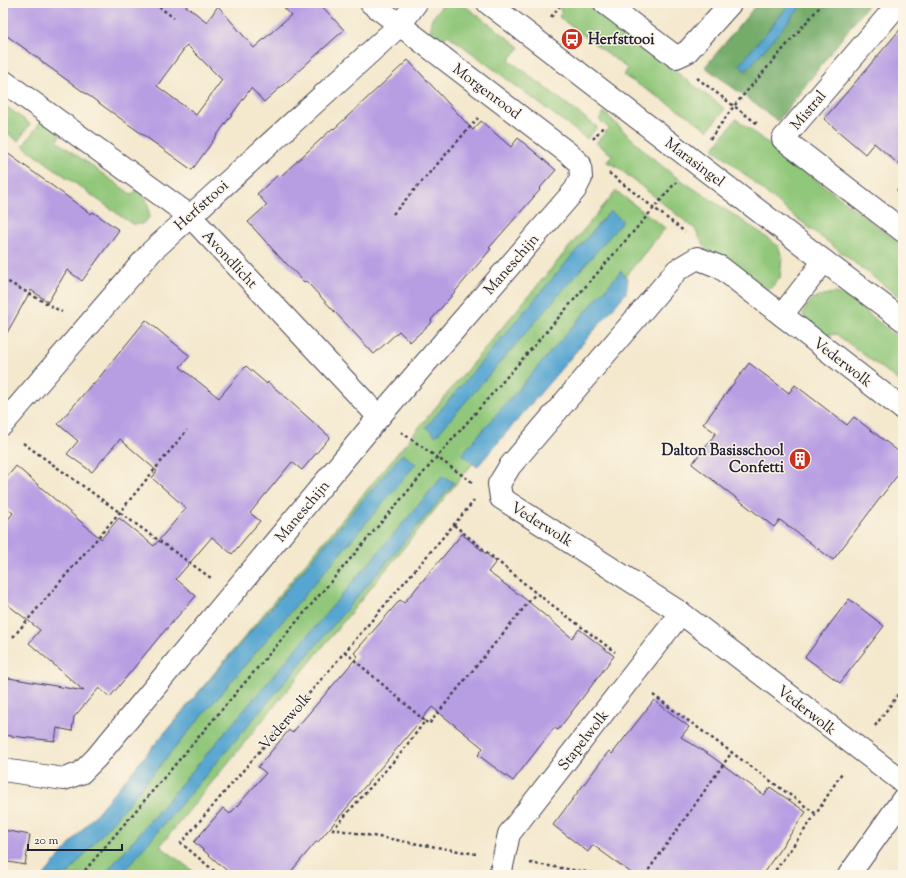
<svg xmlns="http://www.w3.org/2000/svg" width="906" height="878" font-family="'Sorts Mill Goudy',serif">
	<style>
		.green { fill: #91c77a; stroke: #5a745a }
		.forest { fill: #74ac6a; stroke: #4b6752 }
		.water { fill: #57a6d1; stroke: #3c6486 }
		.building { fill: #b79ee3; fill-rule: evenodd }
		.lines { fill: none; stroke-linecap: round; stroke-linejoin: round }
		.minor-casing { stroke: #424051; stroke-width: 24 }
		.path { stroke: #424051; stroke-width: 2.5; stroke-dasharray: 3 3; stroke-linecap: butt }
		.minor { stroke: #fff; stroke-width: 22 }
		.labels { text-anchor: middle; stroke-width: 3; stroke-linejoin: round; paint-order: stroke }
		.poi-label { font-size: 15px; font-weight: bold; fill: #22223b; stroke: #fcf5e5; text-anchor: start }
		.street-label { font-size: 15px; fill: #22223b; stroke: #fcf5e5 }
	</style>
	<rect width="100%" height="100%" fill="#fcf5e5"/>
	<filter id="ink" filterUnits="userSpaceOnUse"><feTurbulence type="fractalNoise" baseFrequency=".025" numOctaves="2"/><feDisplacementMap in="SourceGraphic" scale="8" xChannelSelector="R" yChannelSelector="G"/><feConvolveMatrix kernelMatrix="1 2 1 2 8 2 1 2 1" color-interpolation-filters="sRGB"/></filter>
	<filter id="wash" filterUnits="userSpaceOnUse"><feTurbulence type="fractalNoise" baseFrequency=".012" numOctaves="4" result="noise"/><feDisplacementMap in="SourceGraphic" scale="16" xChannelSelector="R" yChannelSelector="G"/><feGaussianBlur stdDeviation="0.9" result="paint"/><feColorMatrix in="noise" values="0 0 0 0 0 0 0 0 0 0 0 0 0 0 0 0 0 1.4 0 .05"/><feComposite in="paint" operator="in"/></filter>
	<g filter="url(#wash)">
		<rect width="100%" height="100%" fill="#f4e8cd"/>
		<!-- green -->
		<g class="green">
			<polygon points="461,3 520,47 509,60 597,127 587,139 448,35 440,43 431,35 431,20 441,7"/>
			<polygon points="552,3 585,3 725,109 708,130 687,115 623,75 628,69 559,17 562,11"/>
			<polygon points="3,104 30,124 18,141 3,130"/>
			<polygon points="604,112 650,156 672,174 761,233 778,246 782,257 780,278 769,290 761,291 705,248 695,229 616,166 607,162 612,155 596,143 609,128 599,120"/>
			<polygon points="736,119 903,246 903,300 785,209 722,155 713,149"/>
			<path d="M 42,120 L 61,133 L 57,141 L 132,195 L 138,188 C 147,197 150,206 149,218 L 142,224 L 132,224 L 23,146 Z"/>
			<polygon points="616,191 665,228 160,846 198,875 46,875"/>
			<path d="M 835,293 L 845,296 L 903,341 L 903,384 L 836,334 L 820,336 L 808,328 L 803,313 C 810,297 819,295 835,293 Z"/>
		</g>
		<!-- forest -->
		<polygon class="forest" points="758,3 869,3 778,121 705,67"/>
		<!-- water -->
		<g class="water">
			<polygon points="791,3 804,3 746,71 739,65"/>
			<polygon points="610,211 623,221 436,436 426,427"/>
			<polygon points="621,271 628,279 626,293 477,467 462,454"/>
			<polygon points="402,454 416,464 67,875 44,875"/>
			<polygon points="443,476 454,483 121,875 104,875"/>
		</g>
		<g id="blocks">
			<!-- building -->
			<g class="building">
				<path d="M 3,3 L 182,3 L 207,22 L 218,6 L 254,48 L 291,15 L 280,3 L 319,3 L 344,30 L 264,102 L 251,88 L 192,170 L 42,62 L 42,61 L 3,33 ZM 187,45 L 222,80 L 196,115 L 157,86 Z"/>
				<polygon points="903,26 903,168 874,143 865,154 824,119"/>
				<polygon points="408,60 473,130 481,121 511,147 518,138 556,170 539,189 540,190 489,248 491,249 431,320 432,322 410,342 399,331 374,354 306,281 304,282 285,262 285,263 248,222 267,205 257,194 279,174 281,176 333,128 334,129"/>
				<polygon points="3,150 91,214 93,212 119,230 82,281 67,270 48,302 31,290 3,340"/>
				<polygon points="146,320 190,356 180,367 219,398 246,366 267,384 268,382 330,437 302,470 292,462 250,513 260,521 232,554 212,537 176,579 196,596 160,636 110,697 99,688 74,717 72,731 57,728 55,741 3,735 3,677 84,691 29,643 40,630 3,601 3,526 13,513 3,505 3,482 16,466 101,539 119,518 154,546 186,508 152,478 157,471 120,439 92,472 67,454 78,441 58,424 93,383 94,384"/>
				<polygon points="749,363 789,393 795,385 847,425 854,417 903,455 903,468 833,560 780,520 774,527 692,464 716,433 703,424"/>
				<polygon points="462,534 496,562 488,572 524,598 572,638 579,629 614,656 558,730 554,728 513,781 478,755 483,748 432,707 318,842 316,842 288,875 232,875 194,842 223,808 230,814 266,773 258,767 289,730 292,733 358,656 354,653 400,600 404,603"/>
				<polygon points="849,599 884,626 840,683 805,657"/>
				<polygon points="654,700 689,727 681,737 711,756 764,795 770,787 806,812 762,875 634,875 593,845 588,852 553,825 609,751 612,754"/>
				<polygon points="3,830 30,835 25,865 3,861"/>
			</g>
		</g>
	</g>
	<g filter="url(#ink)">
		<use href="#blocks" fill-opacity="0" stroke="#424051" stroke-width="1"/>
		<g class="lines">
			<!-- minor casing -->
			<g class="minor-casing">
				<g id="minor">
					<polyline points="488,3 824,261 903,320"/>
					<polyline points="605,3 676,57 687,52 731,3"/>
					<polyline points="899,3 783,139 903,231"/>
					<polyline points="3,81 190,216 379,417"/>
					<polyline points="782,315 824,261"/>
					<polyline points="903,409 720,267 697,258 677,270 510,466 499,484 501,498 681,613 903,782"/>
					<polyline points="3,424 152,251 400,25 416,3"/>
					<polyline points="3,770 64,779 81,773 96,758 379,417 575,190 581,178 580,164 568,153 371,3"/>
					<polyline points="500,875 509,834 681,613"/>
					<polyline points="849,875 903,799"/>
				</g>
			</g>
			<!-- path -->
			<g class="path">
				<polyline points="154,3 174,18"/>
				<polyline points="551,17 562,3"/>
				<polyline points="697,78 759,125"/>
				<polyline points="593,139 603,127 601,126"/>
				<polyline points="710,139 734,106 823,3"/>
				<polyline points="609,173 685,232"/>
				<polyline points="897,191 903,184"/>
				<polyline points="393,214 478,118"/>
				<polyline points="3,279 62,312"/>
				<polyline points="401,432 472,482"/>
				<polyline points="23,443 211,578"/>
				<polyline points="454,525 536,593 615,652"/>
				<polyline points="13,637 119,513 187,430"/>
				<polyline points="345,652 425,721 401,753 333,829 476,854"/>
				<polyline points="653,695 816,814"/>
				<polyline points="425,721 429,724 536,593"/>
				<polyline points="875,726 903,688"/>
				<polyline points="530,863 605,875"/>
				<polyline points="81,875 437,457 654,208 676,182"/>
				<polyline points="219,875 181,843 474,501"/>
				<polyline points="645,875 732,752"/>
				<polyline points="772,875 816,814 843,771"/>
			</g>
			<!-- minor -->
			<use href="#minor" class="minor"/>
		</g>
	</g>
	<!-- icons -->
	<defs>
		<g id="bus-disc" transform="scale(1.15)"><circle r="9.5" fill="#c8321e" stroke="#fcf5e5"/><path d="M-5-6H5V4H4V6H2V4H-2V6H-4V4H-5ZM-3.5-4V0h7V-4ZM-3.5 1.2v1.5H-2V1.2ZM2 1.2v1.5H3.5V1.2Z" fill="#fff"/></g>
		<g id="building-disc" transform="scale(1.15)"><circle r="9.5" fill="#c8321e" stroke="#fcf5e5"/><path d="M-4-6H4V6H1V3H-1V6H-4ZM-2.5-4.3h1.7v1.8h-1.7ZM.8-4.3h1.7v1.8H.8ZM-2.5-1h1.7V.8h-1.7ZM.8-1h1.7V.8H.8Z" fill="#fff"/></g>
	</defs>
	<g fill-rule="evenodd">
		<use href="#bus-disc" x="572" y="39"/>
		<use href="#building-disc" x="800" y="459"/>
	</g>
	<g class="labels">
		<!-- poi labels -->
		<g class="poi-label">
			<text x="588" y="44">Herfsttooi</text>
			<text x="784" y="455" text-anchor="end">Dalton Basisschool<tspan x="784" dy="17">Confetti</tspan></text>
		</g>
		<!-- street labels -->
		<g class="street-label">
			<text transform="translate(487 91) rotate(37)" y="5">Morgenrood</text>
			<text transform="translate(808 110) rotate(-50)" y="5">Mistral</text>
			<text transform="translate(695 162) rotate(37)" y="5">Marasingel</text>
			<text transform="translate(201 205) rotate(-42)" y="5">Herfsttooi</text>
			<text transform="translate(230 259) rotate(47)" y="5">Avondlicht</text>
			<text transform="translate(511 264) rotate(-49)" y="5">Maneschijn</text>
			<text transform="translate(843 362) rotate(38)" y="5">Vederwolk</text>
			<text transform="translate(302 511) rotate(-50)" y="5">Maneschijn</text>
			<text transform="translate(542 524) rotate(32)" y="5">Vederwolk</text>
			<text transform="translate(807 710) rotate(38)" y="5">Vederwolk</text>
			<text transform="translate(285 721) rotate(-49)" y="5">Vederwolk</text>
			<text transform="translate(583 740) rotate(-52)" y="5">Stapelwolk</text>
		</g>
	</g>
	<!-- margin -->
	<rect width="906" height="878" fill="none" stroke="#fcf5e5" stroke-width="16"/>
	<!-- scale -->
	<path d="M28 844v6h94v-6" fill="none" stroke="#22223b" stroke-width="2"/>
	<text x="34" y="844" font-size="12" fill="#22223b" stroke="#fcf5e5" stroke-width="3" paint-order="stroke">20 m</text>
</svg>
